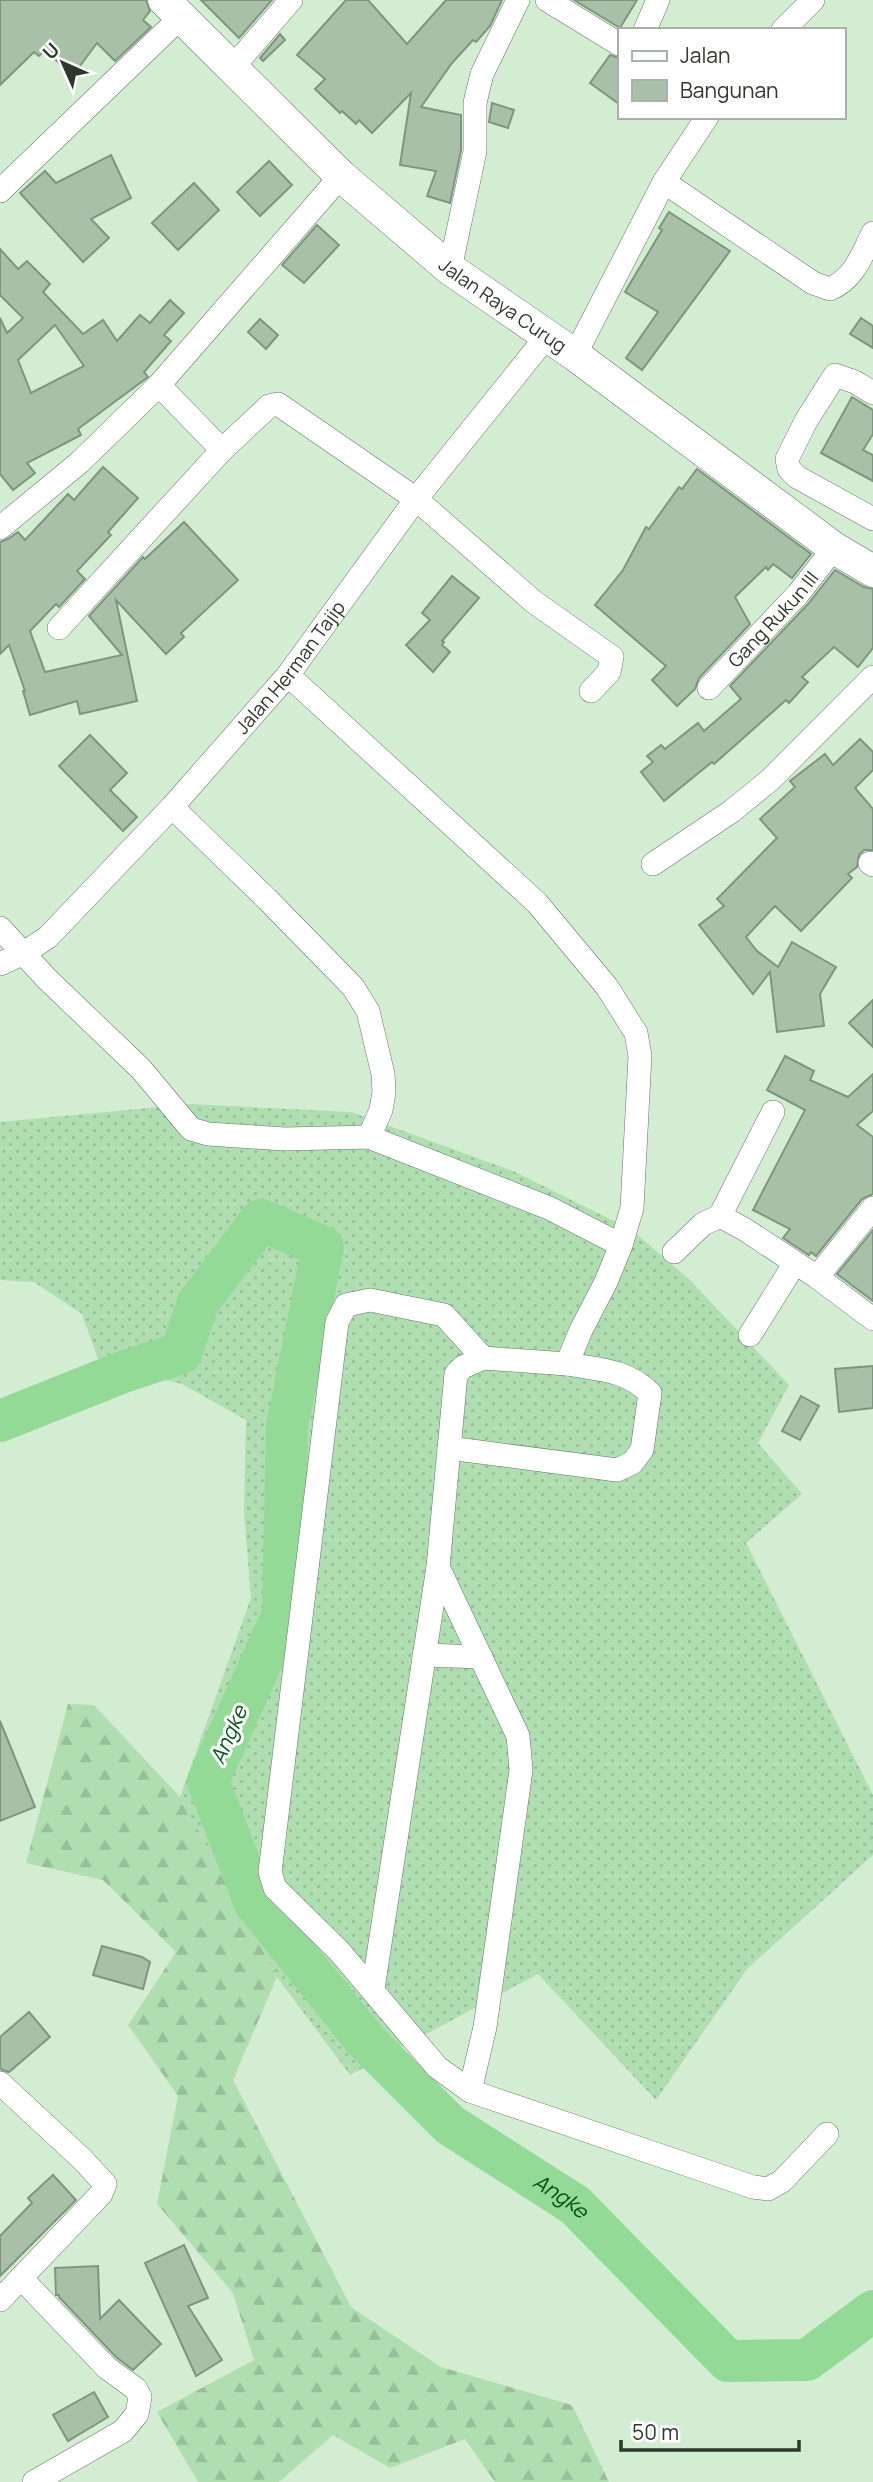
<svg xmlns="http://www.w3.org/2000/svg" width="873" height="2482" font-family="Manrope,sans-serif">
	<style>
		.grass { fill: url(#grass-dots) }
		.forest { fill: url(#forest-firs) }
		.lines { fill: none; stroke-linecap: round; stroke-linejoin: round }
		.river { stroke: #92da96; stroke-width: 42 }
		.building { fill: #a7c0a7; stroke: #7e967f; stroke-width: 2; fill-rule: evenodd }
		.street-casing { stroke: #627a63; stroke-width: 24 }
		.secondary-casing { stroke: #627a63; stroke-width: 33 }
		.street { stroke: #fff; stroke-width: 23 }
		.secondary { stroke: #fff; stroke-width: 32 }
		.labels { text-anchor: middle; stroke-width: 6; stroke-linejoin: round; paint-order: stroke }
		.street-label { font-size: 19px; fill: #2d372d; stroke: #fff }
		.water-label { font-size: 21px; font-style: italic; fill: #015415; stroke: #fff }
	</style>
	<defs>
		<pattern id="grass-dots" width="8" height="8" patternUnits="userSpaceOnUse" patternTransform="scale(1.75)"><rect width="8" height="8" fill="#afdeb1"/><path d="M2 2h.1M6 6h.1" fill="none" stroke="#97bf99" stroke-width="1.8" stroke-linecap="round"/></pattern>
		<pattern id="forest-firs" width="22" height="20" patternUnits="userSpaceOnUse" patternTransform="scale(1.75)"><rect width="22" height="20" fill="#afdeb1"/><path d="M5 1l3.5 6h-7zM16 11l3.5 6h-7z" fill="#97bf99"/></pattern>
	</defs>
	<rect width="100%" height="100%" fill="#d3edd3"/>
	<!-- grass -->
	<polygon class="grass" points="191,1104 351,1112 513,1171 632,1230 690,1280 789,1385 758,1443 802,1494 746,1543 873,1795 873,1855 747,1969 656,2100 538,1974 350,2075 277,1977 180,1797 251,1598 244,1511 246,1420 182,1384 100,1365 82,1314 34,1282 0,1280 0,1122"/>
	<!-- forest -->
	<polygon class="forest" points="68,1704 94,1705 180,1797 277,1977 233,2080 351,2307 441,2367 572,2405 609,2482 495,2482 465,2439 390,2468 333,2435 279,2482 198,2482 157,2412 254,2360 233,2293 157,2204 178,2096 128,2025 176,1952 103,1880 26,1863"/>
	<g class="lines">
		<!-- river -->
		<path class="river" id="s1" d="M 0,1421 L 123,1372 L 181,1353 L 198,1303 L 261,1220 L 323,1247 L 287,1426 L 283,1614 L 208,1781 L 255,1903 L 365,2040 L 450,2125 L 575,2205 L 728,2361 L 807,2360 L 873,2311"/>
	</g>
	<!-- building -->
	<g class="building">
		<polygon points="0,0 146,0 150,11 143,20 151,27 115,61 97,43 74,74 44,51 39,56 34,52 0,85"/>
		<polygon points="201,0 272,0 239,38"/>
		<polygon points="346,0 368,0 407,44 446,0 502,0 490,26 476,42 473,40 452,63 421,107 461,115 461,150 450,203 427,196 436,171 400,165 411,93 372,133 359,120 356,124 342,111 340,113 315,89 325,79 297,55"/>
		<polygon points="574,0 637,0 620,28"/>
		<polygon points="280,34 285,40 263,61 260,58"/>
		<polygon points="610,55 619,58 619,104 590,83"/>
		<polygon points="492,103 514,110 508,128 489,122"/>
		<polygon points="111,155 131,198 91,219 109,238 83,262 20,193 45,171 56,183"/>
		<polygon points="269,161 292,185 260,216 237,192"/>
		<polygon points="194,183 219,210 178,250 152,223"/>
		<polygon points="669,212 730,251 642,370 626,358 658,312 625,292 662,230 659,228"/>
		<polygon points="317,225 339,245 304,283 282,265"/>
		<path d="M 0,249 L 18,269 L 27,261 L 50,284 L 43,292 L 83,334 L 103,320 L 117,341 L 140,315 L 150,323 L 170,300 L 184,313 L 164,335 L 171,341 L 144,372 L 148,377 L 78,429 L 81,435 L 27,463 L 35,473 L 13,490 L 0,474 L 0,318 L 7,333 L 23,318 L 0,295 ZM 55,325 L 84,366 L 31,393 L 18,360 Z"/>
		<polygon points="861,318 873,326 873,348 850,334"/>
		<polygon points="260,319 278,335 266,349 248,332"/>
		<polygon points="852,397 873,410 873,434 863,450 873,455 873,481 821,453"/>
		<polygon points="103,467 138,498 108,532 111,535 77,571 85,579 59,607 56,604 30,631 45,672 122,655 89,616 143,557 145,559 184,522 238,580 181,633 184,637 166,654 116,600 137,701 80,714 77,701 30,715 23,691 25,691 9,645 0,654 0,542 8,539 18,532 25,540 68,494 74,500"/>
		<polygon points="697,469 811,554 792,578 773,564 768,570 766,567 735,597 750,624 699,678 695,689 677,706 652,680 666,666 595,605 623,570 646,527 649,529 679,487 682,489"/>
		<polygon points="835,570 864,587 873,589 873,648 858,667 834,647 802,677 808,682 789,703 786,700 714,764 712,762 664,801 641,772 653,762 647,756 661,745 665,749 698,723 704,731 741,699 730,686 808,604"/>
		<polygon points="452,576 479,598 442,641 444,642 442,645 450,652 433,672 406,645 430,620 422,613"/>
		<polygon points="90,735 127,773 110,790 137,817 123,831 59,766"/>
		<polygon points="860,739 873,752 873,770 855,788 873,809 873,850 864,850 859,855 857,867 848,874 852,878 801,931 775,906 746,937 757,951 778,967 792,942 836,967 820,994 824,1026 777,1032 770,972 753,994 699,925 724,906 717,899 777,838 760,819 795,787 790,781 825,754 833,765"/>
		<polygon points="873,1000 873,1047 849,1023"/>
		<polygon points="785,1056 814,1071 810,1080 848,1097 873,1074 873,1111 857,1125 873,1137 873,1194 862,1199 816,1256 811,1252 809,1255 783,1238 790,1229 753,1210 805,1110 767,1090"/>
		<polygon points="873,1230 873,1301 837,1274"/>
		<polygon points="873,1366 873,1408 839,1412 835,1369"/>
		<polygon points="801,1396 819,1406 800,1440 782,1431"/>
		<polygon points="0,1721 35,1807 0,1821"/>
		<polygon points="102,1946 142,1957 150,1962 143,1989 93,1975"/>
		<polygon points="29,2012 50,2037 9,2072 0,2069 0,2037"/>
		<polygon points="53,2175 76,2200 0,2276 0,2236 32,2203 28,2198"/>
		<polygon points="184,2245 208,2298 188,2306 222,2360 196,2376 145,2263"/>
		<polygon points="98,2266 100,2319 119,2300 161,2344 133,2370 116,2357 59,2297 59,2295 56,2295 55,2268"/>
		<polygon points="94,2392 108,2417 68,2441 53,2415"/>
	</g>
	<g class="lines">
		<!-- street casing -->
		<g class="street-casing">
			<g id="street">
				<polyline points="547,0 619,44"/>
				<polyline points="645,30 658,0"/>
				<polyline points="783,30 813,0"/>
				<polyline points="233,67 291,0"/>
				<path d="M 664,182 L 813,283 L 830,289 C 854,279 862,255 873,233"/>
				<polyline points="0,191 181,17"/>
				<polyline points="450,269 475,151 475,103 478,90 482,74 518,0"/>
				<polyline points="575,355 664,182 707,117"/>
				<polyline points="873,393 855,382 835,375 806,421 787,459 789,469 797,477 873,519"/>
				<polyline points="222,450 269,406 278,404 416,499 534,602 612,657 609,672 591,691"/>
				<polyline points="0,528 80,462 159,385 341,176"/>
				<polyline points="59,628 222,450 159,385"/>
				<polyline points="288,675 537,903 607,987 636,1033 640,1056 632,1208 621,1245 606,1282 581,1330 567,1364 483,1358 463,1367 456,1374 438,1567 373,1989"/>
				<path id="s2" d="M 709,688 L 798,594 L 834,548"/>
				<polyline points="172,807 267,899 353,987 368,1011 383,1074 384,1092 381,1110 369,1137"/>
				<polyline points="870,863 873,865"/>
				<polyline points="653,864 732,811 770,780 873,677"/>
				<polyline points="0,928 47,979 141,1069 191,1129 208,1134 285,1139 369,1137 549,1208 621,1245"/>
				<path id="s3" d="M 0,964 L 24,953 L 48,937 L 172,807 L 288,675 L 416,499 L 547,336"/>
				<polyline points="720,1216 773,1112"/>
				<polyline points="674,1252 703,1224 720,1216 744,1229 817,1277 873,1319"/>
				<polyline points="817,1277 873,1208"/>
				<polyline points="750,1335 795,1263"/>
				<path d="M 449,1448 L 617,1470 L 632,1463 L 642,1450 L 650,1393 C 625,1369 600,1370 567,1364"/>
				<polyline points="438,1567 518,1736 521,1770 485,2027 470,2091 437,2067 339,1951 275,1888 270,1872 337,1322 346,1305 370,1300 444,1315 483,1358"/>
				<polyline points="424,1655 481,1657"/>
				<polyline points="0,2083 83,2160 105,2184 101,2194 0,2300"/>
				<polyline points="470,2091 753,2187 768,2189 782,2181 827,2134"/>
				<polyline points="21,2278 107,2368 136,2389 140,2397 137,2414 123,2431 34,2482"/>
			</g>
		</g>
		<!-- secondary casing -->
		<g class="secondary-casing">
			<g id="secondary">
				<path id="s4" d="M 164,0 L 341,176 L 450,269 L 575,355 L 834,548 L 873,571"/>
			</g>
		</g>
		<!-- street -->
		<use href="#street" class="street"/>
		<!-- secondary -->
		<use href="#secondary" class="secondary"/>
	</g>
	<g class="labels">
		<!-- street labels -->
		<g class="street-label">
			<text dy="7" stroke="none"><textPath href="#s4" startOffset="457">Jalan Raya Curug</textPath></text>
			<text dy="7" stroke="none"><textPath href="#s2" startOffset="94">Gang Rukun III</textPath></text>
			<text dy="7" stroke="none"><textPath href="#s3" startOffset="418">Jalan Herman Tajip</textPath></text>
		</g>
		<!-- water labels -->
		<g class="water-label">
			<text transform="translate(229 1735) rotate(-66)" y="7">Angke</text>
			<text dy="7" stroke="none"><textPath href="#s1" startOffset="1530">Angke</textPath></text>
		</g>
	</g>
	<!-- legend -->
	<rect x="618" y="28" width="228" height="91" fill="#ffffff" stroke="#abafab" stroke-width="2"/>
	<rect x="632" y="51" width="35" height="10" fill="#ffffff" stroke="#abafab" stroke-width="2"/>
	<text x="680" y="63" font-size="21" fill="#2d372d">Jalan</text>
	<rect x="632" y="80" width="35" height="21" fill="#a7c0a7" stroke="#abafab" stroke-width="2"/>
	<text x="680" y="98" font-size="21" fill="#2d372d">Bangunan</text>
	<!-- north arrow -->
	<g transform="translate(63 63) rotate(315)" stroke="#ffffff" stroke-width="5" paint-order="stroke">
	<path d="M0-5L12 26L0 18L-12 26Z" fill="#2d372d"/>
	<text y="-10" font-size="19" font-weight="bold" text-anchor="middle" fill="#2d372d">U</text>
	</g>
	<!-- scale -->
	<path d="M621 2440v10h178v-10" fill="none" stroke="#2d372d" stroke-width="3.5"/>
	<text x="632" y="2440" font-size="21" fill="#2d372d" stroke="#ffffff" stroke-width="5" paint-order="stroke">50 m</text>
</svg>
